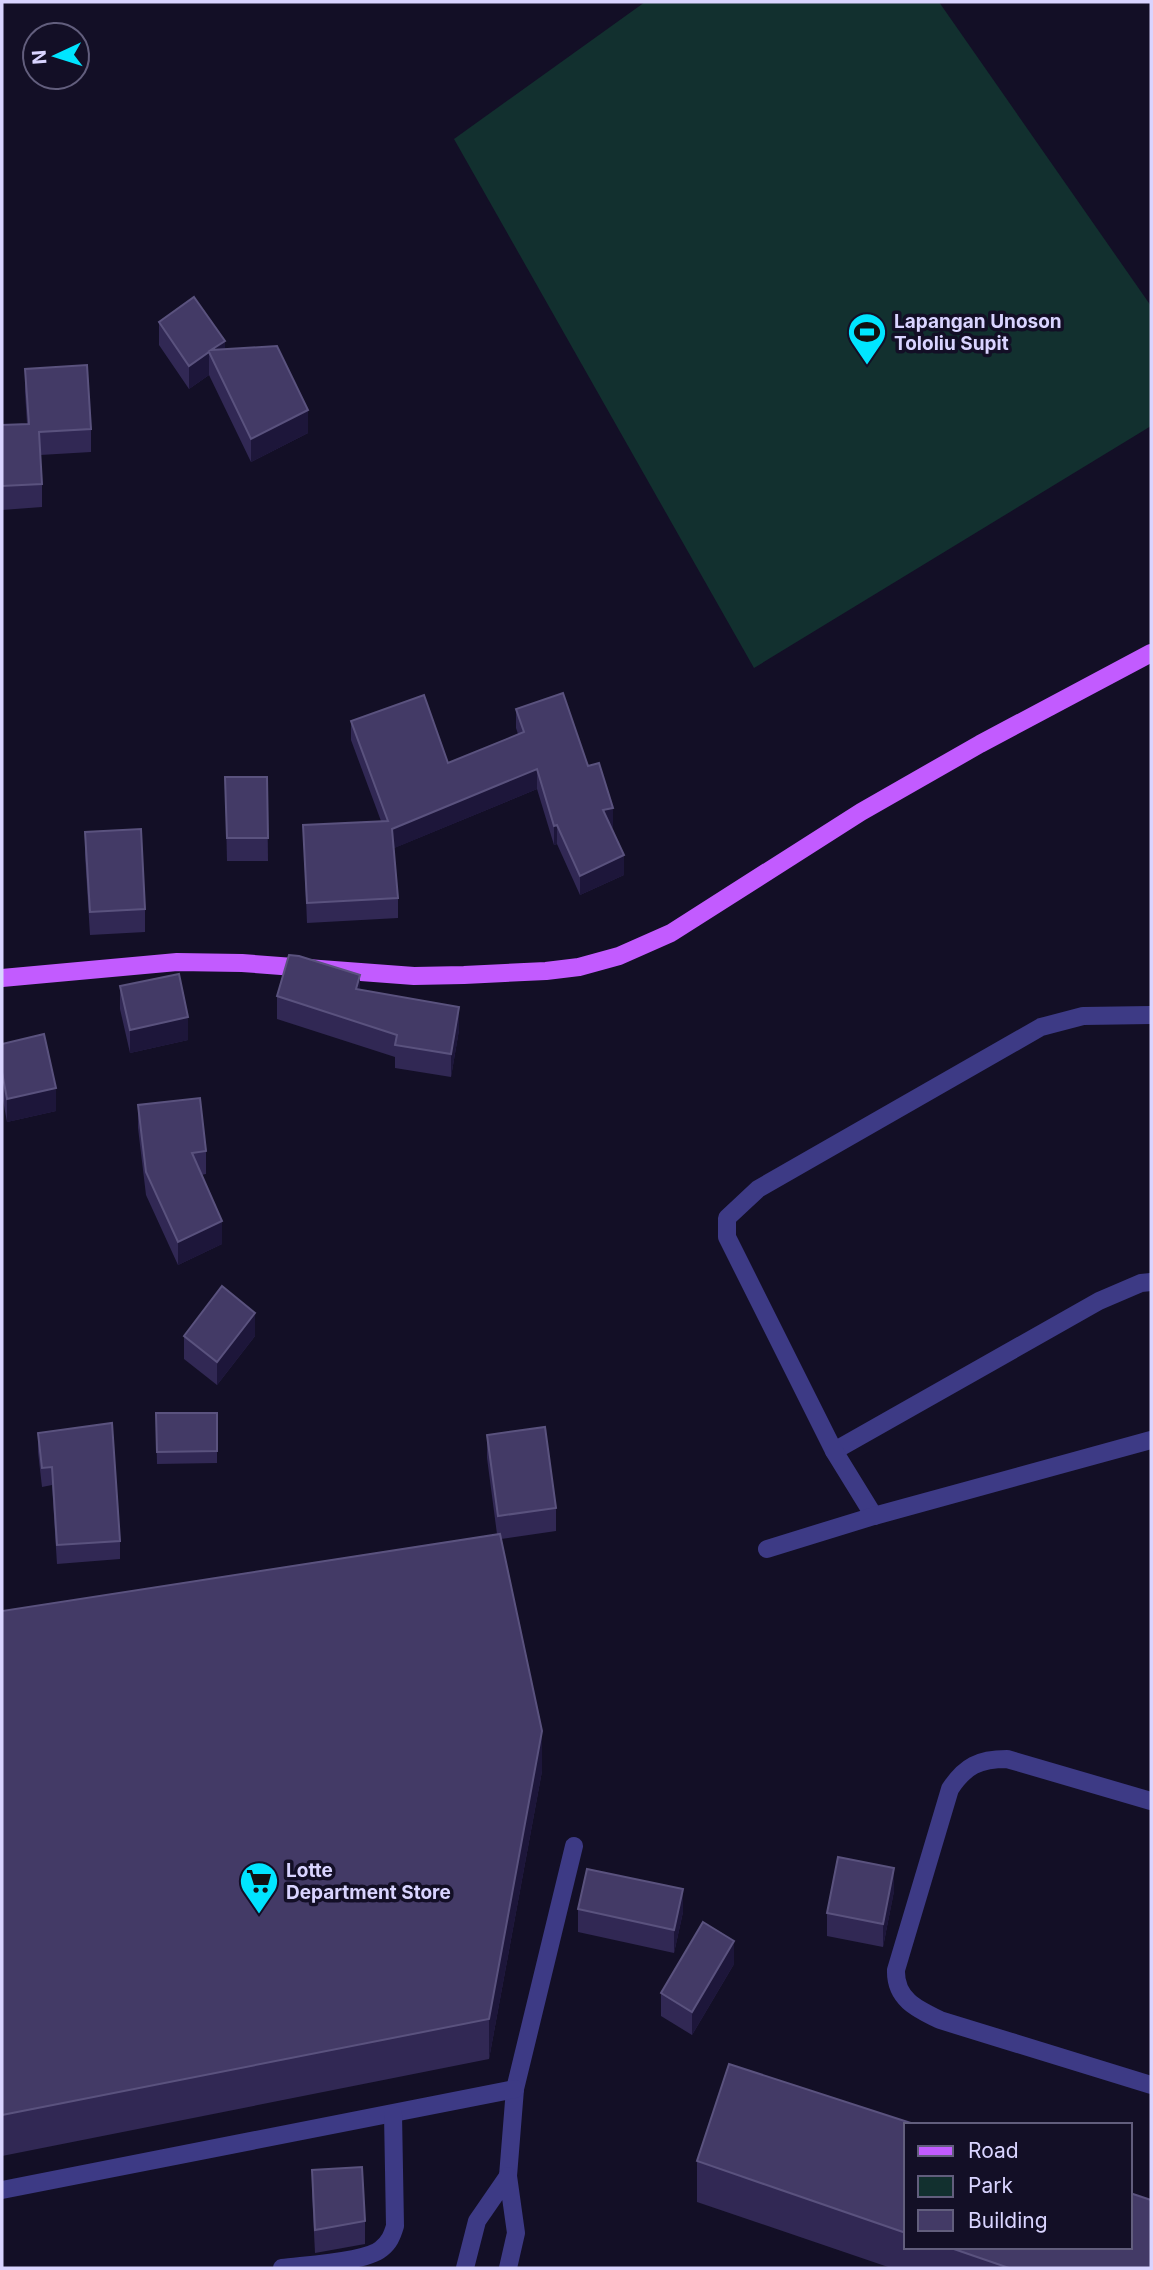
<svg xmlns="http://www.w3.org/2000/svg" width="1153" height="2270" font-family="Inter,sans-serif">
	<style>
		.green { fill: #12302f }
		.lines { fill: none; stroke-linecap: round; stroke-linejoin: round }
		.minor { stroke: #3d3a85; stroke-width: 18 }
		.major { stroke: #c25bff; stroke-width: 18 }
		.wall { fill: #312854 }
		.shaded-wall { fill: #1d163a }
		.building { fill: #433a66; stroke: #5a527e; stroke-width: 2 }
		.labels { text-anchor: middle; stroke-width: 7; stroke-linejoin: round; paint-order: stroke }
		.poi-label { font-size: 19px; font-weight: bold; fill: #d9d4ff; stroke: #130f26; text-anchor: start }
	</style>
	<rect width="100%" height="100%" fill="#130f26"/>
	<!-- green -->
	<polygon class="green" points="645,2 939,2 1151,306 1151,426 754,668 454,139"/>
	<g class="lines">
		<!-- minor -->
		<g class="minor">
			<polyline points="834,1451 1099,1301 1141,1283 1151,1282"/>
			<polyline points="874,1516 834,1451 727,1237 727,1218 758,1189 1041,1027 1083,1016 1151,1015"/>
			<polyline points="767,1549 874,1516 1151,1440"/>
			<path d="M 1151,1801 L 1007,1759 C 979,1759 965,1766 950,1789 L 896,1970 C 895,1999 917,2009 940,2020 L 1151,2085"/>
			<polyline points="508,2176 515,2089 574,1846"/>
			<polyline points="2,2190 515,2089"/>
			<path d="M 282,2268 C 304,2265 366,2262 381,2249 C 389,2243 392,2236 395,2226 L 393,2114"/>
			<polyline points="465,2268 477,2221 508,2176 516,2233 508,2268"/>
		</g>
		<!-- major -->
		<polyline class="major" points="2,978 177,962 242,963 414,976 464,975 546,971 579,967 619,956 671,933 861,812 980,744 1151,653"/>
	</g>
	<!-- wall -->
	<g class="wall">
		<polygon points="159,322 225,350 308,433 251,462 209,375 189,389 159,345"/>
		<polygon points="25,369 91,429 91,452 40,455 42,484 42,507 2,510 2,425 27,424 25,392"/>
		<polygon points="516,709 588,766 613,827 611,828 624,875 580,895 557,844 554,845 537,789 394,848 398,898 398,918 307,923 303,825 381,821 351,740 351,721 448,763 518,734 516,728"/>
		<polygon points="225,777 267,777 268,861 227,861"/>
		<polygon points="85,832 145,909 145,932 90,935 85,855"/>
		<polygon points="120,986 188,1040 130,1053 120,1009"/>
		<polygon points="360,990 459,1030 451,1077 395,1068 395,1057 277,1019 277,996"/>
		<polygon points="2,1044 56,1111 7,1122 2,1095"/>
		<polygon points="138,1105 206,1151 206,1174 201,1175 222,1244 178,1265 146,1195 138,1128"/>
		<polygon points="184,1336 255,1336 217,1385 184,1359"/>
		<polygon points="156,1413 217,1413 217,1463 157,1464"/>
		<polygon points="38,1433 120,1541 120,1559 57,1564 52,1485 42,1487 38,1452"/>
		<polygon points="487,1435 556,1508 556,1531 501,1539 542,1771 489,2059 2,2156 2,1611 497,1534 487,1458"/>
		<polygon points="894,1891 883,1947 827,1936 827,1913"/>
		<polygon points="578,1909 683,1912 674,1953 578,1932"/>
		<polygon points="734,1964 692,2035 661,2016 661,1993"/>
		<polygon points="906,2125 906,2247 1130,2247 1151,2268 891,2268 697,2202 697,2161"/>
		<polygon points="312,2170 365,2221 365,2244 315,2253 312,2193"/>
	</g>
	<!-- shaded-wall -->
	<g class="shaded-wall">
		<polygon points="225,341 225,364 211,350"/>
		<polygon points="209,352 209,375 189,389 189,366"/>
		<polygon points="308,410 308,433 251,462 251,439"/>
		<polygon points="537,769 537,789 392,849 392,829"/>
		<polygon points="613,808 613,827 603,830 603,810"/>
		<polygon points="557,825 557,844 554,845 554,826"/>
		<polygon points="624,855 624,875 580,895 580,876"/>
		<polygon points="360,975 360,998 356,989"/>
		<polygon points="459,1007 459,1030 451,1077 451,1054"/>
		<polygon points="188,1017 188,1040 130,1053 130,1030"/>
		<polygon points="56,1088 56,1111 7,1122 7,1099"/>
		<polygon points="222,1221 222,1244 178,1265 178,1242"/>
		<polygon points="255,1313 255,1336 217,1385 217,1362"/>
		<polygon points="542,1731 542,1771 489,2059 489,2019"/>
		<polygon points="894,1868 894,1891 883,1947 883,1924"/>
		<polygon points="683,1889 683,1912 674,1953 674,1930"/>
		<polygon points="734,1941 734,1964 692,2035 692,2012"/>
	</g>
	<!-- building -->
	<g class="building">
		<polygon points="194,297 225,341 211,350 277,346 308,410 251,439 209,352 189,366 159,322"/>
		<polygon points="87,365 91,429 39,432 42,484 2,486 2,425 29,424 25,369"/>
		<polygon points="563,693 588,766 599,763 613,808 603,810 624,855 580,876 557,825 554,826 537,769 392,829 398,898 307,903 303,825 388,821 351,721 424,695 448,763 524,732 516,709"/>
		<polygon points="225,777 267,777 268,838 227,838"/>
		<polygon points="141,829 145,909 90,912 85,832"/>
		<polygon points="289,955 299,956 360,975 356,989 459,1007 451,1054 395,1045 397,1035 277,996"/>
		<polygon points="179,974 188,1017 130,1030 120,986"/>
		<polygon points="44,1034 56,1088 7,1099 2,1072 2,1044"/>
		<polygon points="200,1098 206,1151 192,1153 222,1221 178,1242 146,1172 138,1105"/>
		<polygon points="222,1286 255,1313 217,1362 184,1336"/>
		<polygon points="156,1413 217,1413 217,1451 157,1452"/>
		<polygon points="112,1423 120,1541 57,1545 52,1467 42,1468 38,1433"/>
		<polygon points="545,1427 556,1508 498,1516 487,1435"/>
		<polygon points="500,1534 542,1731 489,2019 2,2115 2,1611"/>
		<polygon points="838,1857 894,1868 883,1924 827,1913"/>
		<polygon points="587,1869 683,1889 674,1930 578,1909"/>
		<polygon points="703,1922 734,1941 692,2012 661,1993"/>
		<polygon points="729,2064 917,2125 906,2125 906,2233 697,2161"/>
		<polygon points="362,2167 365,2221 315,2230 312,2170"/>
		<polygon points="1130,2193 1151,2200 1151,2268 1009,2268 948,2247 1130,2247"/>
	</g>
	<!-- icons -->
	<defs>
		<g id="stadium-pin" transform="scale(2.0125)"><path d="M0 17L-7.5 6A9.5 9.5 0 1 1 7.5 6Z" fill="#00e5ff" stroke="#130f26"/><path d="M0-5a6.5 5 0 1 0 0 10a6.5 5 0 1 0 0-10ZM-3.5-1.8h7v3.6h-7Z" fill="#111"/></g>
		<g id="supermarket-pin" transform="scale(2.0125)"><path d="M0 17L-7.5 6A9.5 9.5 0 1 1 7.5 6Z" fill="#00e5ff" stroke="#130f26"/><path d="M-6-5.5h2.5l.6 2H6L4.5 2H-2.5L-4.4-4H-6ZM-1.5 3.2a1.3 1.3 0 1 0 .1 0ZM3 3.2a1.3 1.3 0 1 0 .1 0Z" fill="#111"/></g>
	</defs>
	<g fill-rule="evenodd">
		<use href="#stadium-pin" x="867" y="332"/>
		<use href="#supermarket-pin" x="259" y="1881"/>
	</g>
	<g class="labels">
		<!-- poi labels -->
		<g class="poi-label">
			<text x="894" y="328">Lapangan Unoson<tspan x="894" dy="22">Tololiu Supit</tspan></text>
			<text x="286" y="1877">Lotte<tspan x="286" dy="22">Department Store</tspan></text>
		</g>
	</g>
	<!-- border -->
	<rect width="1153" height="2270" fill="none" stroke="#d9d4ff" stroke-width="7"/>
	<!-- legend -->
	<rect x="904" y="2123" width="228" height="126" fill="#130f26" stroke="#625e7d" stroke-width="2"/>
	<rect x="918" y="2146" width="35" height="10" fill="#c25bff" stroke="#625e7d" stroke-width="2"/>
	<text x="968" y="2158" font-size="21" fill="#d9d4ff">Road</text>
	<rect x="918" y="2176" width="35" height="21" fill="#12302f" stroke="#625e7d" stroke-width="2"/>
	<text x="968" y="2193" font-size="21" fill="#d9d4ff">Park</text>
	<rect x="918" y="2210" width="35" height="21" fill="#433a66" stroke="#625e7d" stroke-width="2"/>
	<text x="968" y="2228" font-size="21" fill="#d9d4ff">Building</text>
	<!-- north arrow -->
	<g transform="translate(56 56) rotate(266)"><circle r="33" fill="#130f26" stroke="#625e7d" stroke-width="2"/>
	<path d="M0-5L12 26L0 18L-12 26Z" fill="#00e5ff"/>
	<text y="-10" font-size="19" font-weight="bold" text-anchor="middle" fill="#d9d4ff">N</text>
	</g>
</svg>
